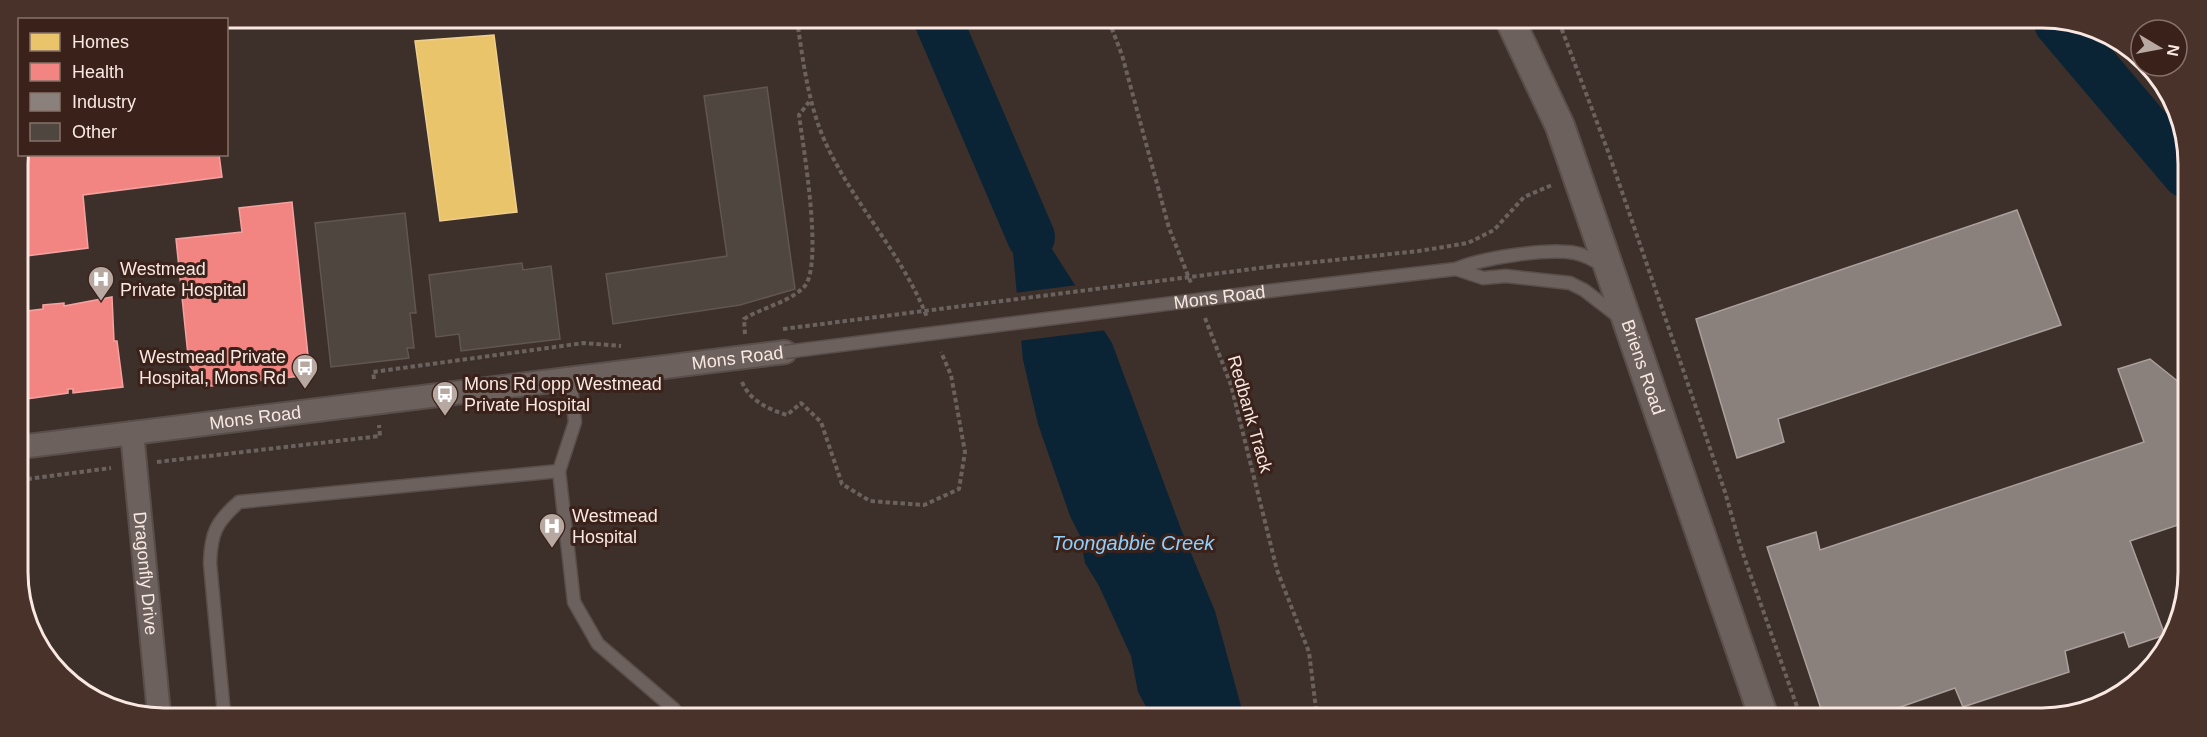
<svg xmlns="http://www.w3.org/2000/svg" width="2207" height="737" font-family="Helvetica,sans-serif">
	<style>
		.water { fill: #0b2435 }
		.pier { fill: #3d302b }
		.homes { fill: #e9c46a; stroke: #eecf8e; stroke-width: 1.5 }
		.health { fill: #f28482; stroke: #f4a29f; stroke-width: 1.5 }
		.industry { fill: #8a817c; stroke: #aba09b; stroke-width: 1.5 }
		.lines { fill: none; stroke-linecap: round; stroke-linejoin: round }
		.river { stroke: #0b2435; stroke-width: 48 }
		.building { fill: #504640; stroke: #615652; stroke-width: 1.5 }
		.service-casing { stroke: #5a4e4a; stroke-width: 15 }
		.minor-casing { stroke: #5a4e4a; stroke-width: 26 }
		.tertiary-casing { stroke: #5a4e4a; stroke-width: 32 }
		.path { stroke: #6b615d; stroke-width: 4; stroke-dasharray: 4.5 3; stroke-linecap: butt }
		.service { stroke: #6c615d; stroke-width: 12 }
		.minor { stroke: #6c615d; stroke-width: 22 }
		.tertiary { stroke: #6c615d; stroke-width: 28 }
		.service-bridge-casing { stroke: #5a4e4a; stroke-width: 15; stroke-linecap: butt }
		.path-bridge { stroke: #6b615d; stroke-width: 4; stroke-dasharray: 4.5 3; stroke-linecap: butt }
		.service-bridge { stroke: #6c615d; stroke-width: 12 }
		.labels { text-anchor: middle; stroke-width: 6; stroke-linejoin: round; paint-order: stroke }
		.poi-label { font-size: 18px; fill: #f9e8e2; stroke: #3a221a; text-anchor: start }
		.street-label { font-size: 18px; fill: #f9e8e2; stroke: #3a221a }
		.water-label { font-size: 20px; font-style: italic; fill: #91cffd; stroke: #3a221a }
		.rim { fill: none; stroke: #f9e8e2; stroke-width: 3 }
	</style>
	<rect width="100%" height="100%" fill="#3d302b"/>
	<!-- water -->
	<polygon class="water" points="1006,177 1112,343 1181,529 1215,611 1244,717 1151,716 1138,692 1131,656 1099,586 1085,563 1080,536 1070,516 1038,424 1023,360"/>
	<!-- pier -->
	<polygon class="pier" points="1078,285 1107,330 1018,341 1014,293"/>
	<!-- homes -->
	<polygon class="homes" points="494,35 517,212 440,221 415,41"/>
	<!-- health -->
	<g class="health">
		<polygon points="164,18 203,18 203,20 157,20"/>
		<polygon points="20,150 20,154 219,154 222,177 83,195 88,248 19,257"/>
		<polygon points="292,202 310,375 211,386 202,382 189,365 176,239 242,232 239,208"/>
		<polygon points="112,297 114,341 117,341 123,387 73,393 73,389 68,389 68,393 20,400 19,312 43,309 43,305 64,303 64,306"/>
	</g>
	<!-- industry -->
	<g class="industry">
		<polygon points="2017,210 2061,325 1778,419 1784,442 1737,458 1696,319"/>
		<polygon points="2150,359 2185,387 2184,523 2130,541 2165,635 2129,647 2124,632 2065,651 2069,672 1963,707 1955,688 1869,718 1824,718 1767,547 1816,532 1820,550 2144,442 2118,369"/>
	</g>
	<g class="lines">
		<!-- river -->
		<g class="river">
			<polyline points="938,20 1031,237"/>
			<polyline points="2058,23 2186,174"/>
		</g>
	</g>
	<!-- building -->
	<g class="building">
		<polygon points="767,87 795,289 740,305 613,324 606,274 727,256 704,96"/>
		<polygon points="405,213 416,313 410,313 414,348 407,348 409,358 331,367 315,223"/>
		<polygon points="522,263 523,270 551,266 560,339 461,351 459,334 436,337 429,275"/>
	</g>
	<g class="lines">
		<!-- service casing -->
		<g class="service-casing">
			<g id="service">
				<polyline points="1456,269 1483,278 1506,276 1570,283 1584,290 1619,317"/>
				<path d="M 1277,290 L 1456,269 C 1482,258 1547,248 1575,253 C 1586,255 1596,261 1605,267"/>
				<polyline points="570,378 575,422 559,471 574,602 598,644 674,709 677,715"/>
				<path d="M 224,714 L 210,563 C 211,533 216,522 239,502 L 559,471"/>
			</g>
		</g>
		<!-- minor casing -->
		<g class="minor-casing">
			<g id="minor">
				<path id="s1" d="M 132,433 L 159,714"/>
				<path id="s2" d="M 20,447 L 785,352"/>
			</g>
		</g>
		<!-- tertiary casing -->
		<g class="tertiary-casing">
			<g id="tertiary">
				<path id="s3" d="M 1511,22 L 1560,126 L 1764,718"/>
			</g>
		</g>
		<!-- path -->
		<g class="path">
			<path d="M 797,20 C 804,67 809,113 832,156 C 861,212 903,257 927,317"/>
			<polyline points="1109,21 1122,55 1169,228 1191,283"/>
			<polyline points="1559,22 1609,154 1725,492 1741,548 1801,718"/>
			<polyline points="1268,267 1419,251 1468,243 1494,230 1524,197 1552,185"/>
			<polyline points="1205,318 1231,385 1277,570 1309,652 1317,717"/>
			<path d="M 745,334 L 744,319 C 763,307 788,303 804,287 C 824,266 803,146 799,115 L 809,102"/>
			<polyline points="374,379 373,372 584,343 621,346"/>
			<path d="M 742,382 C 750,401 768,409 787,415 L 801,403 L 821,422 L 842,484 L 870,501 L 924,505 L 959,489 L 965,452 L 951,375 L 941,352"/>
			<polyline points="157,462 380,436 379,425"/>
			<polyline points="20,480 111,468"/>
		</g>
		<!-- service -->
		<use href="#service" class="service"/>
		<!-- minor -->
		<use href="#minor" class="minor"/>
		<!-- tertiary -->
		<use href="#tertiary" class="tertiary"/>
		<!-- service-bridge casing -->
		<g class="service-bridge-casing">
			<g id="service-bridge">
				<path id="s4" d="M 785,352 L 1277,290"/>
			</g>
		</g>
		<!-- path-bridge -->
		<polyline class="path-bridge" points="783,329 1268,267"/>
		<!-- service-bridge -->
		<use href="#service-bridge" class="service-bridge"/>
	</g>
	<!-- icons -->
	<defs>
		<g id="hospital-pin" transform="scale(1.35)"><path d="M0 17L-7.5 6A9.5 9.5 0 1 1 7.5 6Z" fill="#b7a8a2" stroke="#3a221a"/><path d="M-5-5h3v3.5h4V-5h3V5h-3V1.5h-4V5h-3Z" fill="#fff"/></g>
		<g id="bus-pin" transform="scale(1.35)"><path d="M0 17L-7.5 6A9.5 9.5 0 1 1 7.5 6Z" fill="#b7a8a2" stroke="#3a221a"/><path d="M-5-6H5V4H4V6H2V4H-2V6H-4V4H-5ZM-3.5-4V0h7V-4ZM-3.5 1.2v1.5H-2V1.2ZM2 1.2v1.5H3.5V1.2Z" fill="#fff"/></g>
	</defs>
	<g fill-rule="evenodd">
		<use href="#hospital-pin" x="101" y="279"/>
		<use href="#bus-pin" x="305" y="367"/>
		<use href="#bus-pin" x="445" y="394"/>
		<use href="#hospital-pin" x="552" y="526"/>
	</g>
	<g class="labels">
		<!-- poi labels -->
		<g class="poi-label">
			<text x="120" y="275">Westmead<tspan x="120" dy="21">Private Hospital</tspan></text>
			<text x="286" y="363" text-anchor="end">Westmead Private<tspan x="286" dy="21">Hospital, Mons Rd</tspan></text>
			<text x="464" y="390">Mons Rd opp Westmead<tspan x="464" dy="21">Private Hospital</tspan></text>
			<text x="572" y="522">Westmead<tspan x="572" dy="21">Hospital</tspan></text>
		</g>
		<!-- street labels -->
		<g class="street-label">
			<text dy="6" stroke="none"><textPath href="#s4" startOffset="438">Mons Road</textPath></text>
			<text dy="6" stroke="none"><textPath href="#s2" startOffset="723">Mons Road</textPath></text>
			<text dy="6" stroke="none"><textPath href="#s3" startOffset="370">Briens Road</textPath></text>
			<text transform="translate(1250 414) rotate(74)" y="6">Redbank Track</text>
			<text dy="6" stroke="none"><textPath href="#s2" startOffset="237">Mons Road</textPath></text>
			<text dy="6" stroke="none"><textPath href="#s1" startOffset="141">Dragonfly Drive</textPath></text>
		</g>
		<!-- water labels -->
		<g class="water-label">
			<text x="1133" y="550">Toongabbie Creek</text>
		</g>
	</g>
	<!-- crop -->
	<path d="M0 0H2207V737H0ZM164 28H2042A136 136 0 0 1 2178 164V572A136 136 0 0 1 2042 708H164A136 136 0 0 1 28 572V164A136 136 0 0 1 164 28Z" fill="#49322a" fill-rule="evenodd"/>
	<path class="rim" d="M164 28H2042A136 136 0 0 1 2178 164V572A136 136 0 0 1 2042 708H164A136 136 0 0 1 28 572V164A136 136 0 0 1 164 28Z"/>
	<!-- legend -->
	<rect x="18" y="18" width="210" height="138" fill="#3a221a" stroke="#86716a" stroke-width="1.5"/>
	<rect x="30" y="33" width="30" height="18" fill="#e9c46a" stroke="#86716a" stroke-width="1.5"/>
	<text x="72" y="48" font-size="18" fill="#f9e8e2">Homes</text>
	<rect x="30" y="63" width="30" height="18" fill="#f28482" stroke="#86716a" stroke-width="1.5"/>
	<text x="72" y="78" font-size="18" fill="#f9e8e2">Health</text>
	<rect x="30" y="93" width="30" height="18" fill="#8a817c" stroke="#86716a" stroke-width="1.5"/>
	<text x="72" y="108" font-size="18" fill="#f9e8e2">Industry</text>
	<rect x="30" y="123" width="30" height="18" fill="#504640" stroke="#86716a" stroke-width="1.5"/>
	<text x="72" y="138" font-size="18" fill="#f9e8e2">Other</text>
	<!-- north arrow -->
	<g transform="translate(2159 48) rotate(100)"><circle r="28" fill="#3a221a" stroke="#86716a" stroke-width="1.5"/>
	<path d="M0-4.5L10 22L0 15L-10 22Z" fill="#b7a8a2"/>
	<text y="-9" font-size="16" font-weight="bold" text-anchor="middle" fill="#f9e8e2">N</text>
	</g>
</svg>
